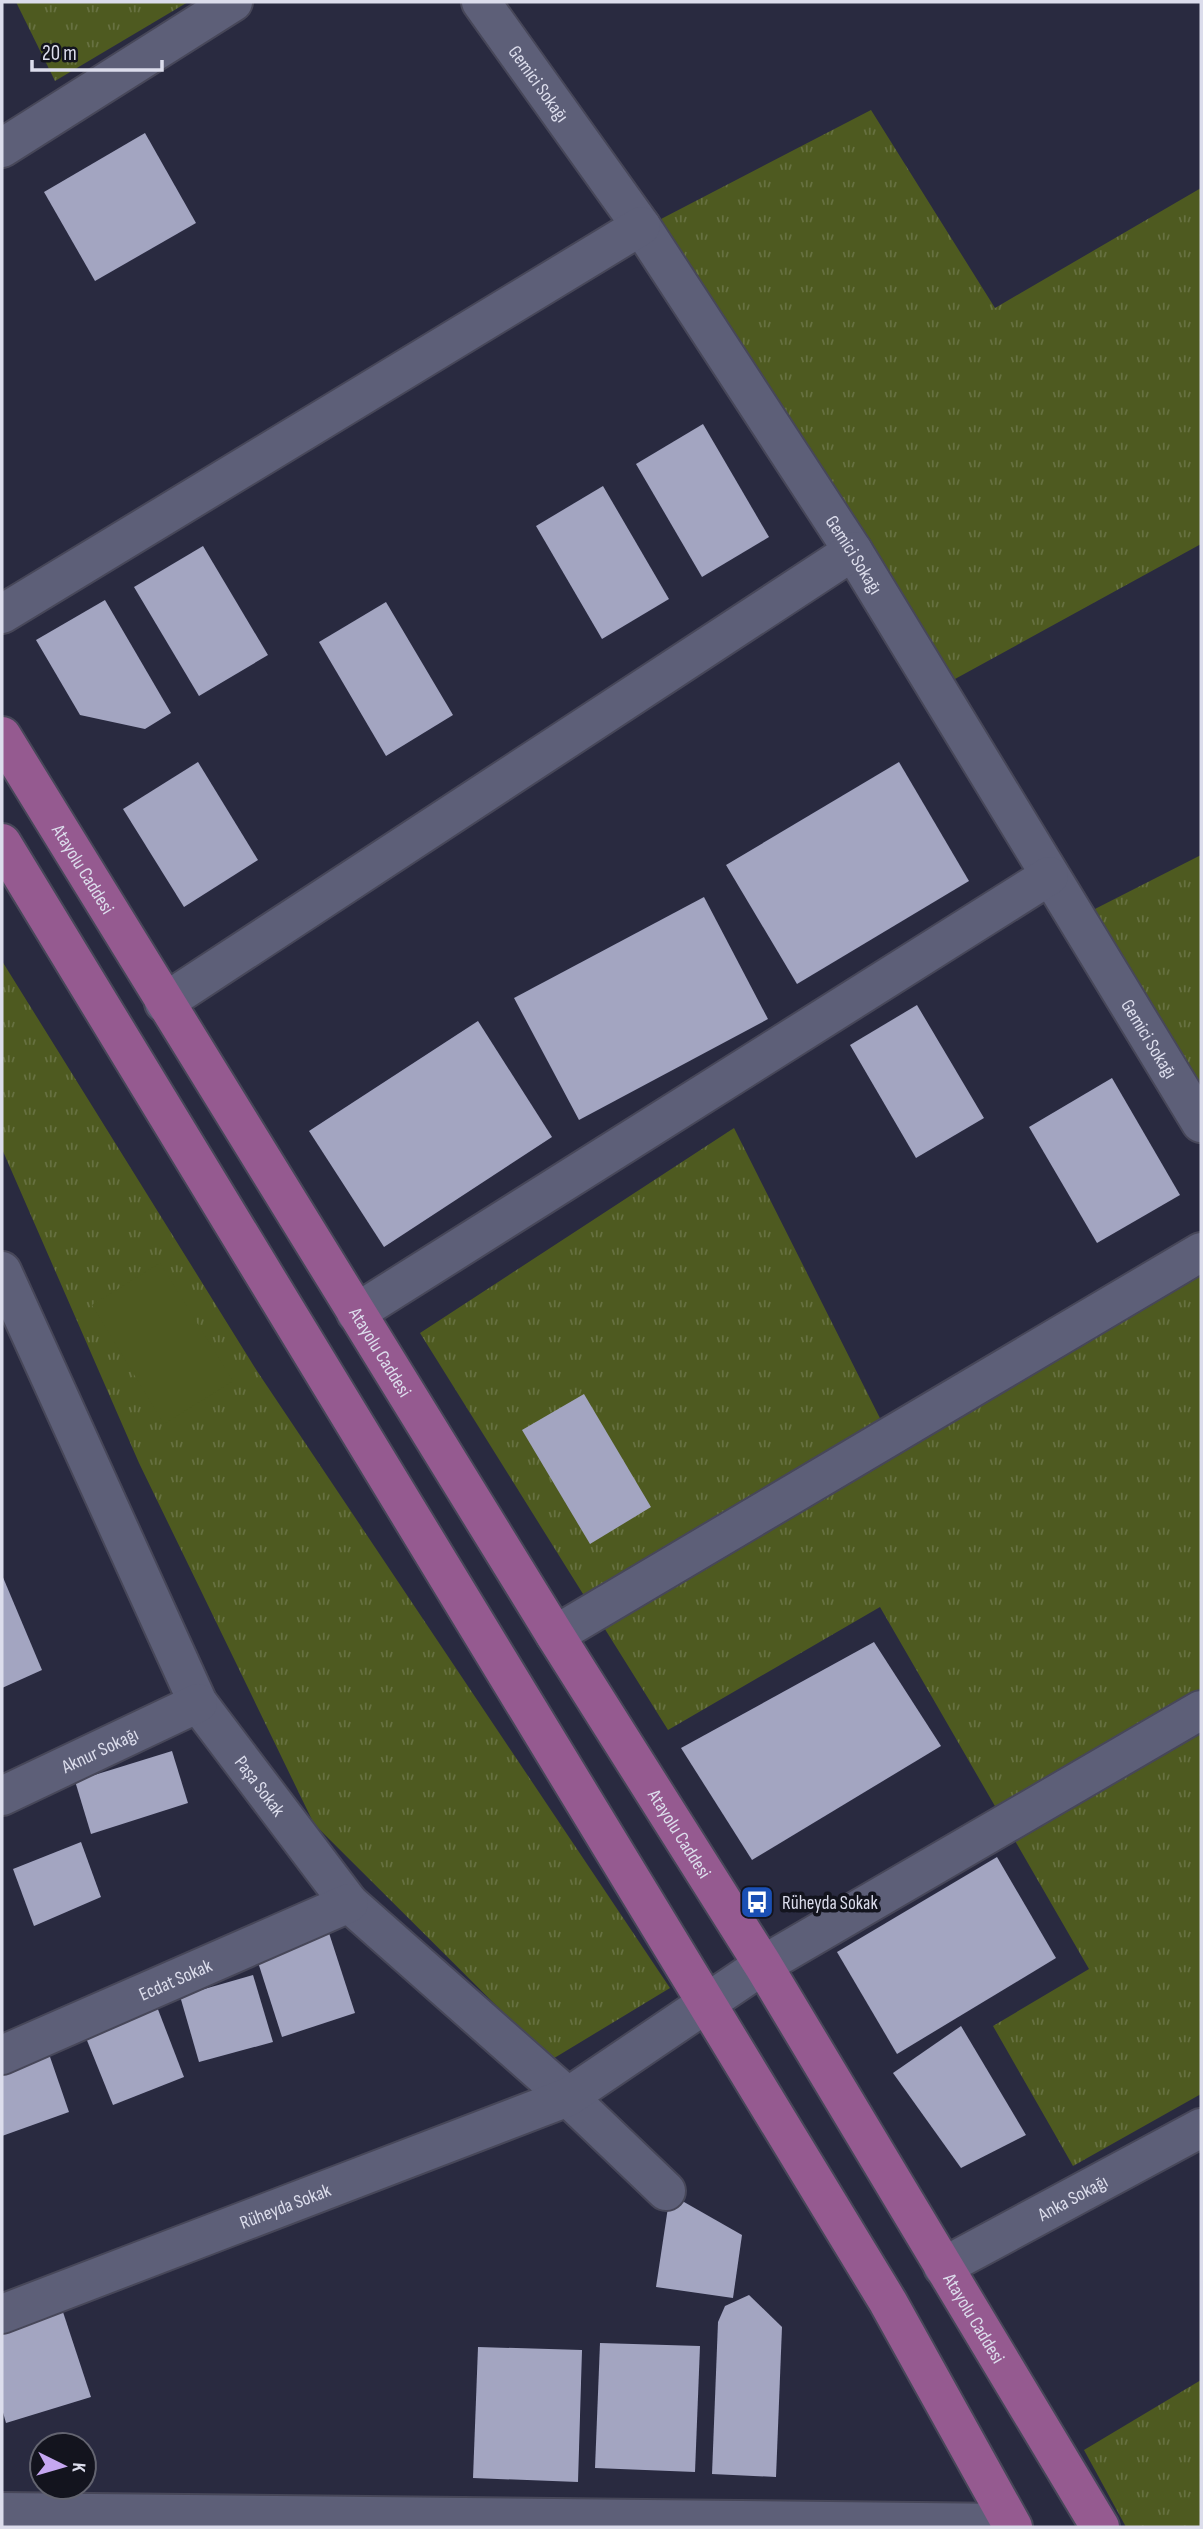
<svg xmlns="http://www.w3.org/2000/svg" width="1203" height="2529" font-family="'Sofia Sans Condensed',sans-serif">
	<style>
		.grass { fill: url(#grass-tufts) }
		.pitch { fill: #4e5a20 }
		.building { fill: #a3a5c1 }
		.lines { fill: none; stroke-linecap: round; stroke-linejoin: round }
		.minor-casing { stroke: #474759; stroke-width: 42 }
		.major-casing { stroke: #474759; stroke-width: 42 }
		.minor { stroke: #5d5f78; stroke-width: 38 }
		.major { stroke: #955a90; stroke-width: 38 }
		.labels { text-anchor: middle; stroke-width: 7; stroke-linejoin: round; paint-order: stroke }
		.street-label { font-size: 19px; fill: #dcddec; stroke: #13141e }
		.poi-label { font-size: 19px; fill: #dcddec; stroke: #13141e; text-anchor: start }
	</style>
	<defs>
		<pattern id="grass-tufts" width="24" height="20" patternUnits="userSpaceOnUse" patternTransform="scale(1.75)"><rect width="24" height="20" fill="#4e5a20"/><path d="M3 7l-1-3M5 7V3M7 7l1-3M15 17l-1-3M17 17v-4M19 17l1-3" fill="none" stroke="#677141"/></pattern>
	</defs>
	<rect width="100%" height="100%" fill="#292a40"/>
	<!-- grass -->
	<g class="grass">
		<polygon points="16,2 188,2 55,81"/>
		<polygon points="871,110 995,308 1201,188 1201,544 955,679 661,219"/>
		<polygon points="1201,855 1201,1088 1089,912"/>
		<polygon points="2,961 257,1371 670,1988 551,2060 314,1824 139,1463 2,1149"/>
		<polygon points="734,1128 898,1454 1201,1272 1201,2094 1073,2166 993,2026 1089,1969 880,1607 668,1730 420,1333"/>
		<polygon points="1201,2380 1201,2527 1126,2527 1084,2450"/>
	</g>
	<!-- pitch -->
	<polygon class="pitch" points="160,1263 233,1381 164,1424 92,1305"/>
	<!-- building -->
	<g class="building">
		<polygon points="145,133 196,223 95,281 44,192"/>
		<polygon points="703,424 769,537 702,577 636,464"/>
		<polygon points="603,486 669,599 602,639 536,526"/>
		<polygon points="203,546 268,655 199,696 134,587"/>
		<polygon points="105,600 171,713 145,729 80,715 36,640"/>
		<polygon points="386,602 453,715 386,756 319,642"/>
		<polygon points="198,762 258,860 184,907 123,809"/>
		<polygon points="899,762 969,881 797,984 726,865"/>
		<polygon points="704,897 768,1019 579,1120 514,998"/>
		<polygon points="917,1005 984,1118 916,1158 850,1045"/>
		<polygon points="478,1021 552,1137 384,1247 309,1131"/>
		<polygon points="1112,1078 1180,1195 1097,1243 1029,1127"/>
		<polygon points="584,1394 651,1507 590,1544 522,1430"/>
		<polygon points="2,1575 42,1670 2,1688"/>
		<polygon points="874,1642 941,1746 752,1860 681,1748"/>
		<polygon points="172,1751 188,1803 91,1834 75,1781"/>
		<polygon points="81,1842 101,1897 34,1926 13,1869"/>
		<polygon points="997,1857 1056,1958 897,2054 837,1952"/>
		<polygon points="329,1933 355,2013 282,2037 256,1956"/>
		<polygon points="253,1975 273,2042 199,2062 180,1996"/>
		<polygon points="154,1999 184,2077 113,2105 82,2028"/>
		<polygon points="961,2026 1026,2135 961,2168 893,2073"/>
		<polygon points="49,2054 69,2112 2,2136 2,2071"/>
		<polygon points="670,2194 742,2235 733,2298 656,2287"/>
		<polygon points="749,2295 782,2327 776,2477 712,2474 718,2322 725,2306"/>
		<polygon points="62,2309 91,2397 6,2423 2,2409 2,2325"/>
		<polygon points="600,2343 700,2346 695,2472 595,2468"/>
		<polygon points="478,2347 582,2350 578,2482 473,2478"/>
	</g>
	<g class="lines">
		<!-- minor casing -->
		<g class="minor-casing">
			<g id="minor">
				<path id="s1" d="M 481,2 L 641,226 L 853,551 L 1201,1123"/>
				<polyline points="2,148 233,2"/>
				<polyline points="2,614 641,226"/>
				<polyline points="164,1003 853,551"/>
				<path id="s2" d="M 2,1271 L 198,1703 L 349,1903 L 568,2097 L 666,2191"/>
				<polyline points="356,1313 1049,876"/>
				<polyline points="555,1635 1201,1252"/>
				<path id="s3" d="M 2,1796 L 198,1703"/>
				<path id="s4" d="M 2,2055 L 349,1903"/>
				<path id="s5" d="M 943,2267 L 1201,2128"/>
				<path id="s6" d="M 2,2314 L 568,2097 L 763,1965 L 1201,1710"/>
				<polyline points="2,2512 1010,2523"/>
			</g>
		</g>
		<!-- major casing -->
		<g class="major-casing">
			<g id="major">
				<path id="s7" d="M 2,736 L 555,1635 L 763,1965 L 1100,2527"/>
				<polyline points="2,843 888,2302 1013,2527"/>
			</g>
		</g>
		<!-- minor -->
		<use href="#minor" class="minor"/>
		<!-- major -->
		<use href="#major" class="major"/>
	</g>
	<!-- icons -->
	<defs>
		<g id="bus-square" transform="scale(1.75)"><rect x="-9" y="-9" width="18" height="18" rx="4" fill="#1a4fb4" stroke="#13141e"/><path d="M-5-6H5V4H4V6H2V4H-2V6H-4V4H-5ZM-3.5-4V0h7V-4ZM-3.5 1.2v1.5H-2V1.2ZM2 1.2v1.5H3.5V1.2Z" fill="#fff"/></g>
	</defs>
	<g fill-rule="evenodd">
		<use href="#bus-square" x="757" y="1902"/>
	</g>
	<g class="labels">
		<!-- street labels -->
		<g class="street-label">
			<text dy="7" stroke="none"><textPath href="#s1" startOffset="100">Gemici Sokağı</textPath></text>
			<text dy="7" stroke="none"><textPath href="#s1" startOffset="667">Gemici Sokağı</textPath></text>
			<text dy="7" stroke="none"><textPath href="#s7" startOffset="156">Atayolu Caddesi</textPath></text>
			<text dy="7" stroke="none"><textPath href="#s1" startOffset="1234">Gemici Sokağı</textPath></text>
			<text dy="7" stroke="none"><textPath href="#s7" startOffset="723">Atayolu Caddesi</textPath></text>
			<text dy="7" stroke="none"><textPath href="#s3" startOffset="108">Aknur Sokağı</textPath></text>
			<text dy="7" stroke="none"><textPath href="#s2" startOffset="578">Paşa Sokak</textPath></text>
			<text dy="7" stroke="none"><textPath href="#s7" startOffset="1290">Atayolu Caddesi</textPath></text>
			<text dy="7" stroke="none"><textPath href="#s4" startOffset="189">Ecdat Sokak</textPath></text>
			<text dy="7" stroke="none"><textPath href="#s5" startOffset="147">Anka Sokağı</textPath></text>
			<text dy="7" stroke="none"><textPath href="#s6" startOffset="303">Rüheyda Sokak</textPath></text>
			<text dy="7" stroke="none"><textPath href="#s7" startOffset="1857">Atayolu Caddesi</textPath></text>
		</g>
		<!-- poi labels -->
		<g class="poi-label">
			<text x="782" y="1909">Rüheyda Sokak</text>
		</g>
	</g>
	<!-- border -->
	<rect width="1203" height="2529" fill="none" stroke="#dcddec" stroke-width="7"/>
	<!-- north arrow -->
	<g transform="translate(63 2466) rotate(95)"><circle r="33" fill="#13141e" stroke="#636470" stroke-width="2"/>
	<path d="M0-5L12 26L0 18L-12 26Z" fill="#c5a7f1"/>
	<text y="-10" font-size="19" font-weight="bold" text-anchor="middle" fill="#dcddec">K</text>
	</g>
	<!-- scale -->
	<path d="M32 60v10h130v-10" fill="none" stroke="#dcddec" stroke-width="3.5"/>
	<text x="42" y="60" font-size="21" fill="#dcddec" stroke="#13141e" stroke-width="5" paint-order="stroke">20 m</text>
</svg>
